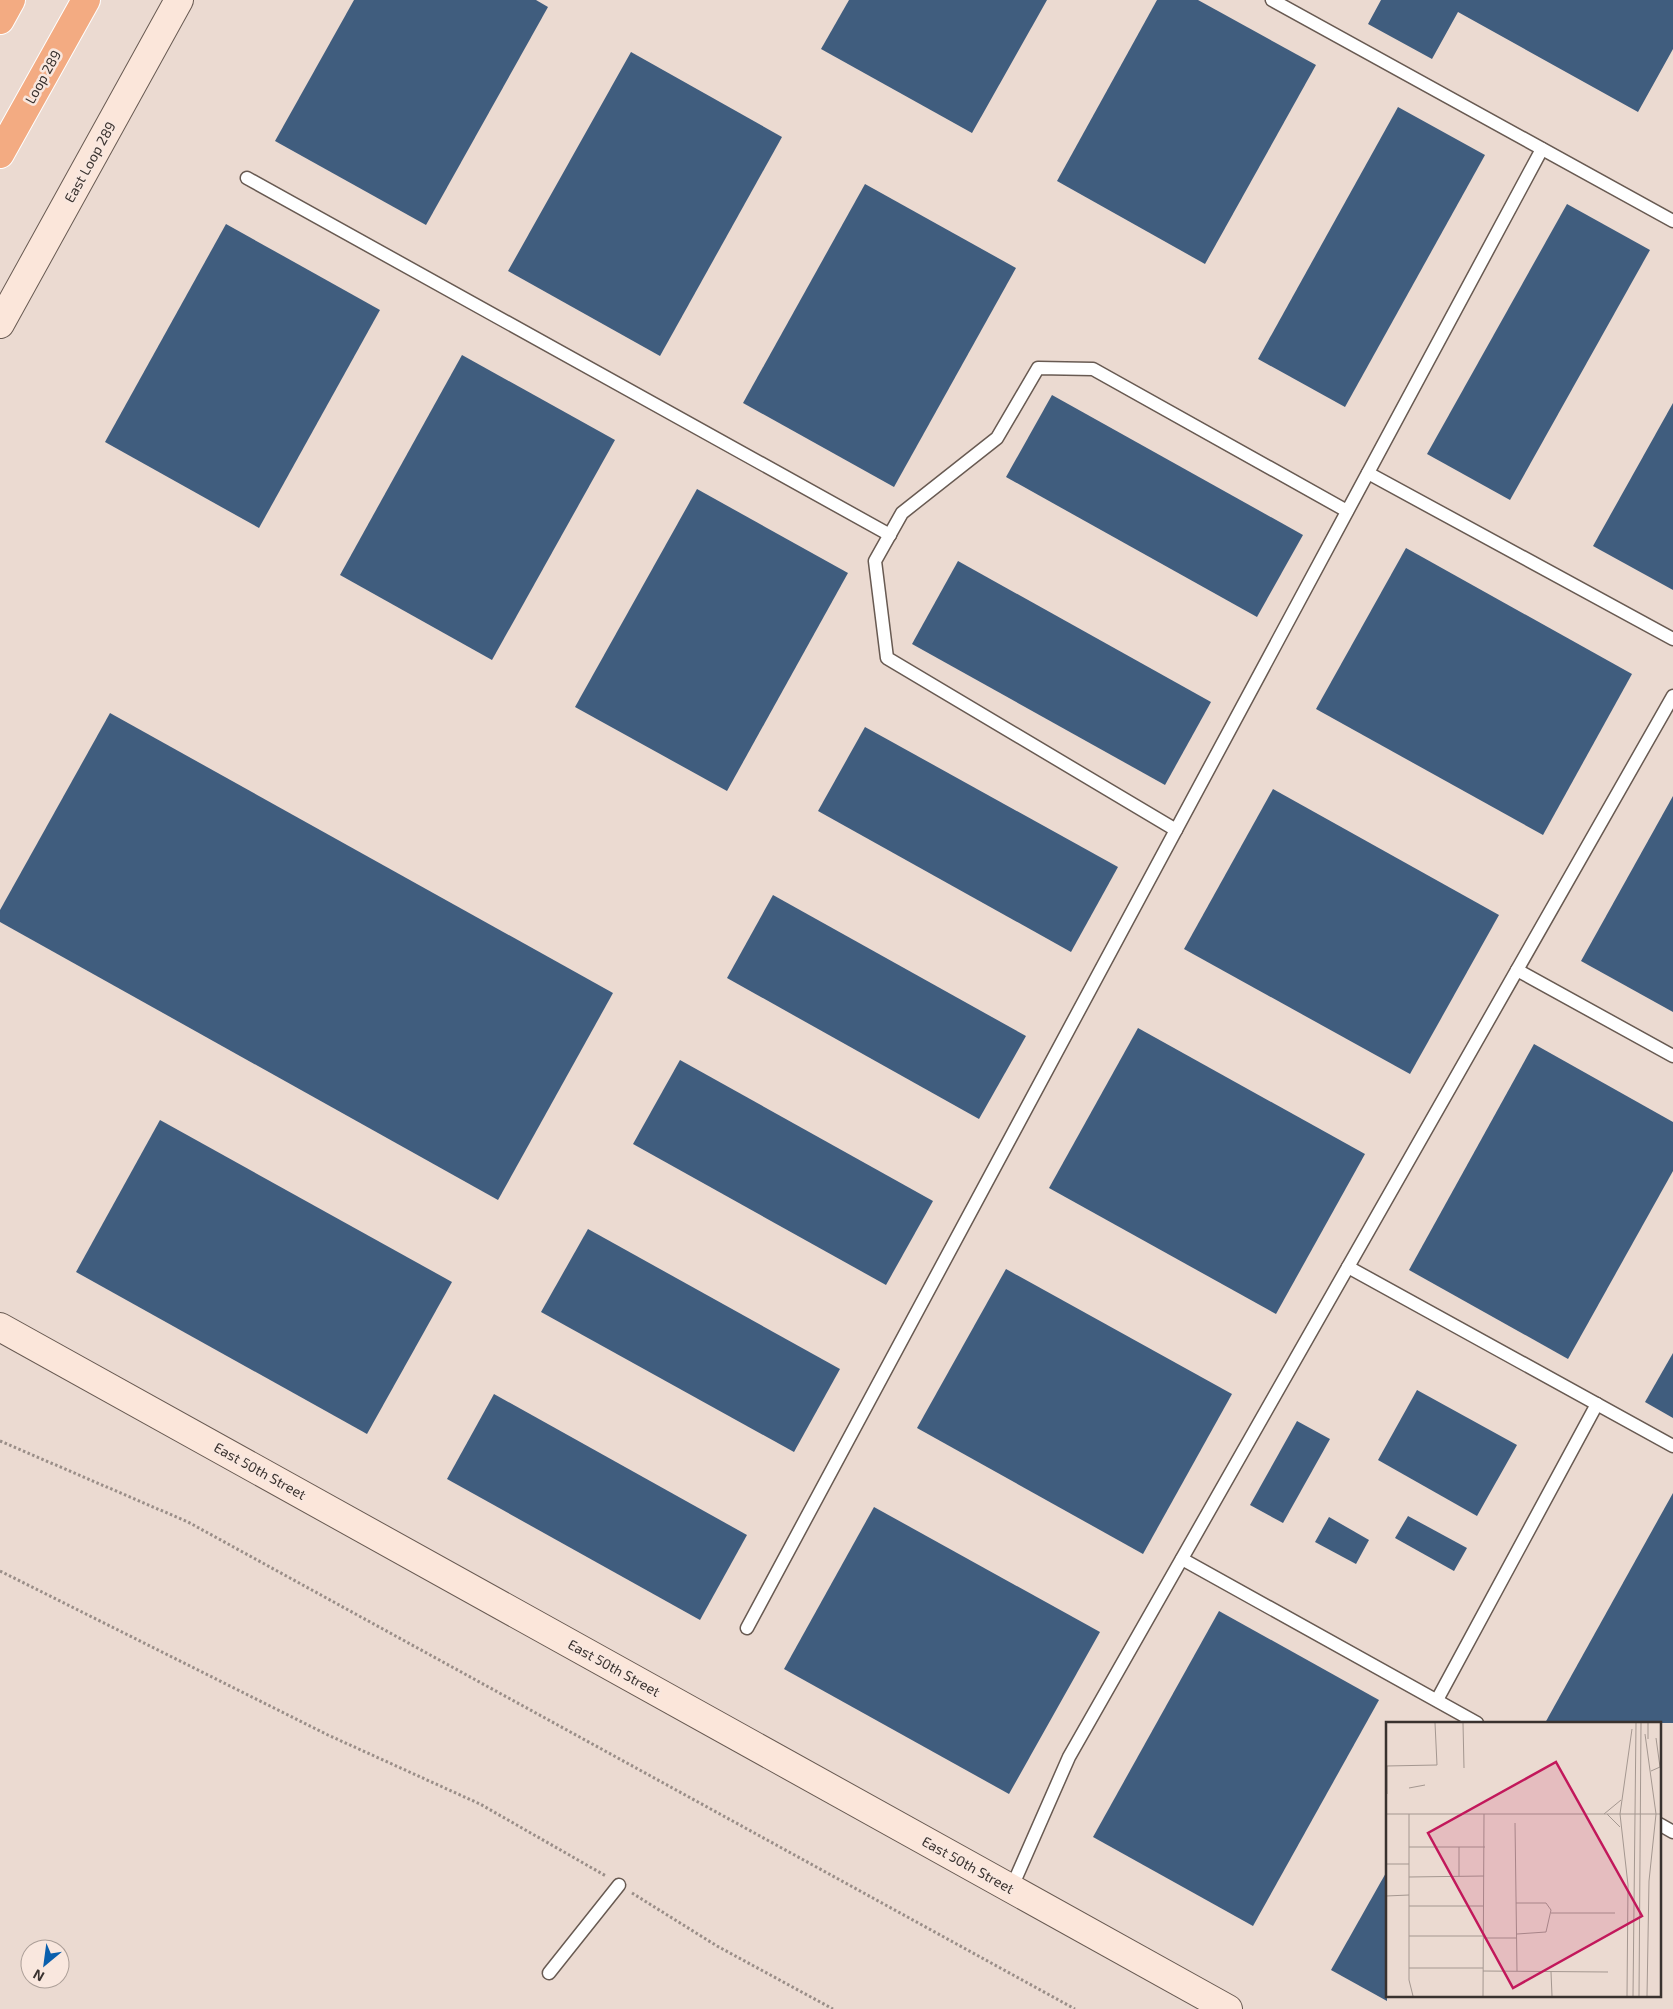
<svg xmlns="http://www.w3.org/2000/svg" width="1673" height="2009" font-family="'Exo 2',sans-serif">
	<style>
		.building { fill: #405d7e }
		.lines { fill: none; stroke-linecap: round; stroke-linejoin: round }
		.lane-casing { stroke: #685a52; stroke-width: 15 }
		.secondary-casing { stroke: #685a52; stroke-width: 30 }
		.highway-casing { stroke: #fff; stroke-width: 30 }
		.path { stroke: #9a8e88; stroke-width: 3; stroke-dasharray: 2.5 2.5; stroke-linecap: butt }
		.lane { stroke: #fff; stroke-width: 12 }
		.secondary { stroke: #fbe6da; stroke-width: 28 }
		.highway { stroke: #f3ab82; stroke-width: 28 }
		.labels { text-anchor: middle; stroke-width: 5; stroke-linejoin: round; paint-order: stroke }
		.street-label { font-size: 14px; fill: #39322f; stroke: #f9e7de }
		.inset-road { fill: none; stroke: #a49790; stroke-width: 1 }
		.view { fill: #c2185b; fill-opacity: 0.15; stroke: #c2185b; stroke-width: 2.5 }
		.inset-edge { fill: none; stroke: #39322f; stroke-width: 2.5 }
	</style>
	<rect width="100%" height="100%" fill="#ebdad1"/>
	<!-- building -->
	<g class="building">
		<polygon points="354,0 536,0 548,7 426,225 275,141"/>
		<polygon points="849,0 1047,0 972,133 821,49"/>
		<polygon points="1157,0 1198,0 1316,65 1205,264 1057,181"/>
		<polygon points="1381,0 1673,0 1673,49 1638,112 1458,12 1432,59 1368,24"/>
		<polygon points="631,52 782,137 660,356 508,271"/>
		<polygon points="1398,107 1485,155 1345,407 1258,359"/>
		<polygon points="865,184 1016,268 894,487 743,403"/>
		<polygon points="1567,204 1650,250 1510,500 1427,454"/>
		<polygon points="226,224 380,310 259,528 105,442"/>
		<polygon points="462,355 615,440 492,660 340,575"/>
		<polygon points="1052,395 1303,535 1257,617 1006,477"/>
		<polygon points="1673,403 1673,590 1593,546"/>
		<polygon points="697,489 848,573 727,791 575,707"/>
		<polygon points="1406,548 1632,674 1543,835 1316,709"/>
		<polygon points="958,561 1211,702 1165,785 912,644"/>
		<polygon points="110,713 613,993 498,1200 0,922 0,910"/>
		<polygon points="865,727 1118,867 1071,952 818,811"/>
		<polygon points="1273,789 1499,915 1410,1074 1184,949"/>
		<polygon points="1673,796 1673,1012 1581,961"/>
		<polygon points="773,895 1026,1036 979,1119 727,978"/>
		<polygon points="1138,1028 1365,1154 1276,1314 1049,1188"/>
		<polygon points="1534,1044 1673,1122 1673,1171 1568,1359 1409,1270"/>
		<polygon points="680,1060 933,1201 886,1285 633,1144"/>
		<polygon points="160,1120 452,1282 367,1434 76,1272"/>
		<polygon points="588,1229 840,1369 794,1452 541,1312"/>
		<polygon points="1006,1269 1232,1394 1143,1554 917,1428"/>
		<polygon points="1673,1353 1673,1418 1645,1402"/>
		<polygon points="1417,1390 1517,1445 1477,1516 1378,1460"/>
		<polygon points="494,1394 747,1535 700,1620 447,1479"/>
		<polygon points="1297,1421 1330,1439 1283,1523 1250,1505"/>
		<polygon points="1673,1493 1673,1723 1545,1723"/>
		<polygon points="874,1507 1100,1632 1009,1794 784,1669"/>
		<polygon points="1408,1516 1467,1548 1454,1571 1395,1538"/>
		<polygon points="1329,1517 1369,1540 1356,1564 1315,1542"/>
		<polygon points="1219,1611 1379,1700 1253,1926 1093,1837"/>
		<polygon points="1387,1871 1387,2001 1331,1970"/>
	</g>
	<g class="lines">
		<!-- lane casing -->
		<g class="lane-casing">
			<g id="lane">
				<polyline points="1272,0 1673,221"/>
				<polyline points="247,178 890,535"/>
				<polyline points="1368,473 1673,639"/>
				<polyline points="1176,830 887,658 875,561 902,513 997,438 1038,368 1093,369 1347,511"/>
				<polyline points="1517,970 1673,1056"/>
				<polyline points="1348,1267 1673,1446"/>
				<polyline points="1182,1559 1477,1723"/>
				<polyline points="747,1628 1542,149"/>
				<polyline points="1437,1700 1597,1404"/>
				<polyline points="1659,1824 1673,1832"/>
				<polyline points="1011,1889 1069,1757 1673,696"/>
				<polyline points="549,1973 619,1885"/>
			</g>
		</g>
		<!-- secondary casing -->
		<g class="secondary-casing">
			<g id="secondary">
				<polyline points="0,324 179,0"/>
				<polyline points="0,1327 1228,2009"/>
			</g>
		</g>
		<!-- highway casing -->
		<g class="highway-casing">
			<g id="highway">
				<polyline points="0,20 11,0"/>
				<polyline points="0,154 86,0"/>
			</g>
		</g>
		<!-- path -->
		<g class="path">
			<polyline points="0,1441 188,1522 1075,2009"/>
			<polyline points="0,1571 328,1735 480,1804 606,1876"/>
			<polyline points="632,1893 717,1946 833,2009"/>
		</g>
		<!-- lane -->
		<use href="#lane" class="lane"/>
		<!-- secondary -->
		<use href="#secondary" class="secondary"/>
		<!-- highway -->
		<use href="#highway" class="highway"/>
	</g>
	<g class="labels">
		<!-- street labels -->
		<g class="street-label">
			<text transform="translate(43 77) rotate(-61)" y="5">Loop 289</text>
			<text transform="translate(90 162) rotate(-61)" y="5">East Loop 289</text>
			<text transform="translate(260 1471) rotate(29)" y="5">East 50th Street</text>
			<text transform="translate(614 1668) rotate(29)" y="5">East 50th Street</text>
			<text transform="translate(968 1865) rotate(29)" y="5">East 50th Street</text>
		</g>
	</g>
	<!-- overview -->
	<g transform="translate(1386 1722)">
		<rect width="275" height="275" fill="#ebdad1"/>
		<path class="inset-road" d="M 77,1 L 78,46M 262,1 L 262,17M 259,12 L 270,92M 0,44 L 51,43 L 49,1M 1,44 L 1,72M 265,49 L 274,45 L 270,16M 23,66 L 39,63M 0,72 L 0,92M 0,92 L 275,92M 23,92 L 23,258 L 27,274M 218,92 L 235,78M 221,92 L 234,105M 234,92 L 242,163 L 241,274M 234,92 L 246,7M 129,101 L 131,249M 23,125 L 99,125M 73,125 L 73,154M 0,142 L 23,142M 23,155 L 98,154M 0,174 L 23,173M 130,181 L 160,181 L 165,188 L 160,210 L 131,212M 23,184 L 98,184M 165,191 L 229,191M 23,214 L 98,214M 98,216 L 131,216M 23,246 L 97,246M 97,249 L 222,250M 165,250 L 166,274M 97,274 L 98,92M 247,274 L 250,1M 253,274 L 255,1M 261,274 L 263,159 L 270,92"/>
		<path class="view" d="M 170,40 L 256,194 L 127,266 L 42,111 Z"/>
		<rect width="275" height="275" class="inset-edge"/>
	</g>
	<!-- north arrow -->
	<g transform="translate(45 1964) rotate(209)"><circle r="24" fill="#f9e7de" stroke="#ac9f98"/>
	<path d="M0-4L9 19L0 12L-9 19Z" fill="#0a5fad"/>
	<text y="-8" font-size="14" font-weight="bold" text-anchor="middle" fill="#39322f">N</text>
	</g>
</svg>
